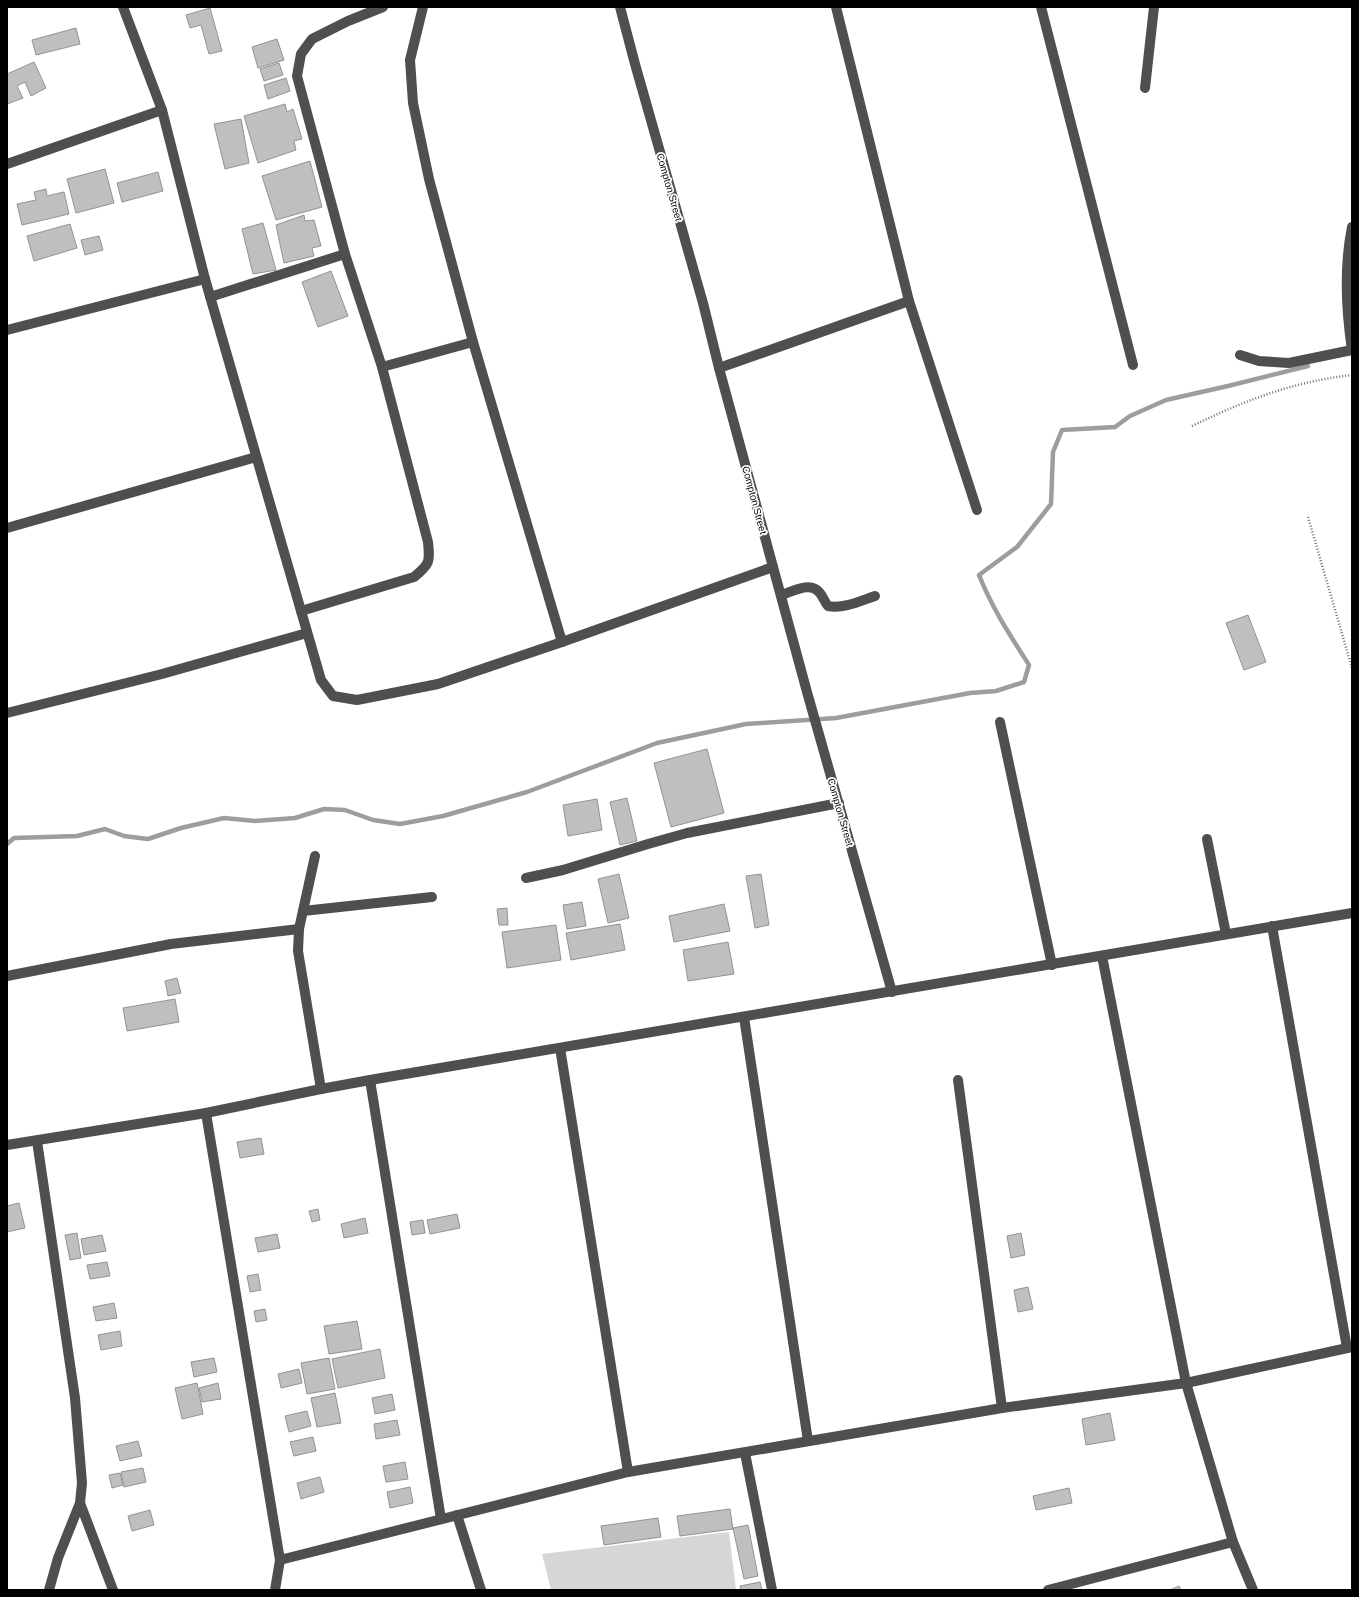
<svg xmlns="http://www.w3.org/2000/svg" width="1359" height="1597" font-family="Arial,sans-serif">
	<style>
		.green { fill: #d6d6d6 }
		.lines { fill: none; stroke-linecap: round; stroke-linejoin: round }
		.stream { stroke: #9d9d9d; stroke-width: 4.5 }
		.building { fill: #bfbfbf; stroke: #939393 }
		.path { stroke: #717171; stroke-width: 2.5; stroke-dasharray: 1 2; stroke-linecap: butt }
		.minor { stroke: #4f4f4f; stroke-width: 10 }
		.labels { text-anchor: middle; stroke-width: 3.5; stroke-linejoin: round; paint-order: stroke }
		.street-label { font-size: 10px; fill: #000; stroke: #fff }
	</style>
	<rect width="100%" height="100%" fill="#fff"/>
	<!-- green -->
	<polygon class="green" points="729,1532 736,1590 551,1590 542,1554"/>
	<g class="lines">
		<!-- stream -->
		<path class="stream" d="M 7,844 L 14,838 L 77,836 L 105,829 L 124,836 L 148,839 L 181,828 L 224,818 L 255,821 L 295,818 L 324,809 L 345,810 L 373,820 L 400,824 L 443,816 L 527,792 L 657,743 L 746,724 L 836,718 L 970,693 L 996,691 L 1024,682 L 1029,665 C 1010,635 992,608 979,575 L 1017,547 L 1051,504 L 1053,452 L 1062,430 L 1115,427 L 1130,416 L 1166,400 L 1228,386 L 1308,366"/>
	</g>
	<!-- building -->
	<g class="building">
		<polygon points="210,8 222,51 209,54 201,25 190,28 186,15"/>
		<polygon points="76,28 80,44 36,55 32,40"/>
		<polygon points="277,39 284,60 258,68 252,47"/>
		<polygon points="34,62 46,88 31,96 25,82 17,86 23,98 7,104 7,74"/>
		<polygon points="279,63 283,75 264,81 260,69"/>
		<polygon points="286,78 290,91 268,99 264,85"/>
		<polygon points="285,104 287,112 293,109 302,139 294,141 296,150 258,163 244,116"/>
		<polygon points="241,119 249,163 225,169 214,124"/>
		<polygon points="310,161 322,207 276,220 262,176"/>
		<polygon points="105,169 114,203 76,213 67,179"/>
		<polygon points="158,172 163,191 122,202 117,183"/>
		<polygon points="46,189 47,196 64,192 69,214 22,225 17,204 36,200 34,192"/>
		<polygon points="304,215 305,221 314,220 321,246 312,248 314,256 284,263 276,225"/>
		<polygon points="263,223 276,270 253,274 242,229"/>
		<polygon points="70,224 77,248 34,261 27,236"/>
		<polygon points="99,236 103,250 85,255 81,240"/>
		<polygon points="331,271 348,316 318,327 302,282"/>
		<polygon points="1248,615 1266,662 1244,670 1226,623"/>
		<polygon points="707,749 724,813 671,827 654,763"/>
		<polygon points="627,798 637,841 620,845 610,802"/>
		<polygon points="597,799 602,830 568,836 563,805"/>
		<polygon points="619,874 629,918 608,923 598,879"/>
		<polygon points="761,874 769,925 755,928 746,876"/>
		<polygon points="582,902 586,926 567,929 563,905"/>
		<polygon points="724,904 730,931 674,942 669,916"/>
		<polygon points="507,908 508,925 499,925 497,909"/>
		<polygon points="620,924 625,950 571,960 566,933"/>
		<polygon points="556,925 561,960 507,968 502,932"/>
		<polygon points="728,942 734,974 688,981 683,950"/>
		<polygon points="177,978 181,993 168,996 165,981"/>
		<polygon points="175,999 179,1022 127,1031 123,1008"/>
		<polygon points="261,1138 264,1154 240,1158 237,1142"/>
		<polygon points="19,1203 25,1228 7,1232 7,1206"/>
		<polygon points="318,1209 320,1220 312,1222 309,1211"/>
		<polygon points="457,1214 460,1228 430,1234 427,1220"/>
		<polygon points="365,1218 368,1233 344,1238 341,1224"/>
		<polygon points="423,1220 425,1233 412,1235 410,1222"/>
		<polygon points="77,1233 81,1258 70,1260 65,1235"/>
		<polygon points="1021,1233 1025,1255 1011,1258 1007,1236"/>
		<polygon points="277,1234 280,1248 258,1252 255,1238"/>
		<polygon points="102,1235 106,1251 84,1255 81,1239"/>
		<polygon points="107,1262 110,1276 90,1279 87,1265"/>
		<polygon points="258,1274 261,1290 250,1292 247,1276"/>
		<polygon points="1028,1287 1033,1309 1018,1312 1014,1290"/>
		<polygon points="114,1303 117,1318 96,1321 93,1307"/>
		<polygon points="265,1309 267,1320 256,1322 254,1311"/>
		<polygon points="357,1321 362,1349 329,1354 324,1326"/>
		<polygon points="120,1331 122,1346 101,1350 98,1335"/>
		<polygon points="380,1349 385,1378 338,1388 332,1359"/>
		<polygon points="214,1358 217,1372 194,1377 191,1362"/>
		<polygon points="329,1358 335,1389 307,1394 301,1363"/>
		<polygon points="299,1369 302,1383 281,1388 278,1374"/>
		<polygon points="197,1383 203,1414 182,1419 175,1388"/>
		<polygon points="218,1383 221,1399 202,1402 199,1388"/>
		<polygon points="335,1393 341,1423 317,1427 311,1398"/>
		<polygon points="392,1394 395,1410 375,1414 372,1398"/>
		<polygon points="307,1411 311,1426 289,1432 285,1416"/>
		<polygon points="1110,1413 1115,1440 1086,1445 1082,1419"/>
		<polygon points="397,1420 400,1435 376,1439 374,1424"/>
		<polygon points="313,1437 316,1451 294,1456 290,1442"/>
		<polygon points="138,1441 142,1456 120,1461 116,1446"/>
		<polygon points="405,1462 408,1479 386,1482 383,1466"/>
		<polygon points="143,1468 146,1482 124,1487 121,1472"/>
		<polygon points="120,1473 123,1485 112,1488 109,1475"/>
		<polygon points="320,1477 324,1492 301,1499 297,1483"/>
		<polygon points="410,1487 413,1503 390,1508 387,1492"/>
		<polygon points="1069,1488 1072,1503 1036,1510 1033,1496"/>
		<polygon points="730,1509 733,1529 680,1536 677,1516"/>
		<polygon points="150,1510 154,1525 132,1531 128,1516"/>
		<polygon points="658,1518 661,1537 604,1545 601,1526"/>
		<polygon points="748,1525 758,1576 744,1579 733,1528"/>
		<polygon points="760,1582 762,1590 741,1590 740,1586"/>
		<polygon points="1179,1586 1181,1590 1170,1590"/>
	</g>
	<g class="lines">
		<!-- path -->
		<g class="path">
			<path d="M 1192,426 C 1246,400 1292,382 1352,375"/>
			<polyline points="1308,517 1352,668"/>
		</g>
		<!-- minor -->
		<g class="minor">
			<polyline points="123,7 162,110 205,279 321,680 333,696 357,700 438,684 562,642 773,567"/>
			<polyline points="423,7 410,60 413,103 429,179 473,342 562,642"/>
			<polyline points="620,7 635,64 703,303 719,368 807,692 892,992"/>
			<polyline points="836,7 909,301 977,510"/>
			<polyline points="1041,7 1133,365"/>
			<polyline points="1145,88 1154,7"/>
			<polyline points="7,164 162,110"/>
			<path d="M 1352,227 C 1344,267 1346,310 1352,350"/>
			<polyline points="210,297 345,254"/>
			<polyline points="7,330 205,279"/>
			<polyline points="1240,355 1259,361 1289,363 1352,350"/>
			<polyline points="382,367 473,342"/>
			<polyline points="719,368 909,301"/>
			<polyline points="7,528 256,457"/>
			<path d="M 781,595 C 792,592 810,581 819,592 C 823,596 824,601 828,606 C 844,609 860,601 875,596"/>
			<path d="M 301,611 L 414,577 C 430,564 430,562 428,542 L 382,367 L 345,254 L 297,76 L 301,54 L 312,39 L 348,21 L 383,7"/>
			<polyline points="7,713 162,674 307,633"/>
			<polyline points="1000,722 1052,965"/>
			<polyline points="1207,839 1226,934"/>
			<polyline points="315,856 299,929 298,951 321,1089"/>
			<polyline points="526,878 563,870 648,844 687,833 839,803"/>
			<polyline points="303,911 432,897"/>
			<polyline points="1272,926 1347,1348"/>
			<polyline points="1102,956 1186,1383 1233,1542 1253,1590"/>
			<polyline points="7,976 171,944 299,929"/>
			<polyline points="744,1017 808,1441"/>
			<polyline points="560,1048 628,1472"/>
			<polyline points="370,1080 441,1519"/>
			<polyline points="958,1080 1002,1408"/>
			<polyline points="206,1113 280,1560 275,1590"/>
			<polyline points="37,1141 75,1398 82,1483 80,1503 58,1558 49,1590"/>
			<polyline points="7,1145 206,1113 321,1089 370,1080 1352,913"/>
			<polyline points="745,1453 772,1590"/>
			<polyline points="80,1503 113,1590"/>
			<polyline points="457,1515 481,1590"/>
			<polyline points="280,1560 628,1472 1002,1408 1186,1383 1352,1347"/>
			<polyline points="1048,1590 1233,1542"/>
		</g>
	</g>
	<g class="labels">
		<!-- street labels -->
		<g class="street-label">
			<text transform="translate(670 187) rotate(74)" y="4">Compton Street</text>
			<text transform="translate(755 500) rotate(75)" y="4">Compton Street</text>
			<text transform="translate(841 812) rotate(74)" y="4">Compton Street</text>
		</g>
	</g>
	<!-- border -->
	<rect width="1359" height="1597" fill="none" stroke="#000000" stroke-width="16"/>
</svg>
